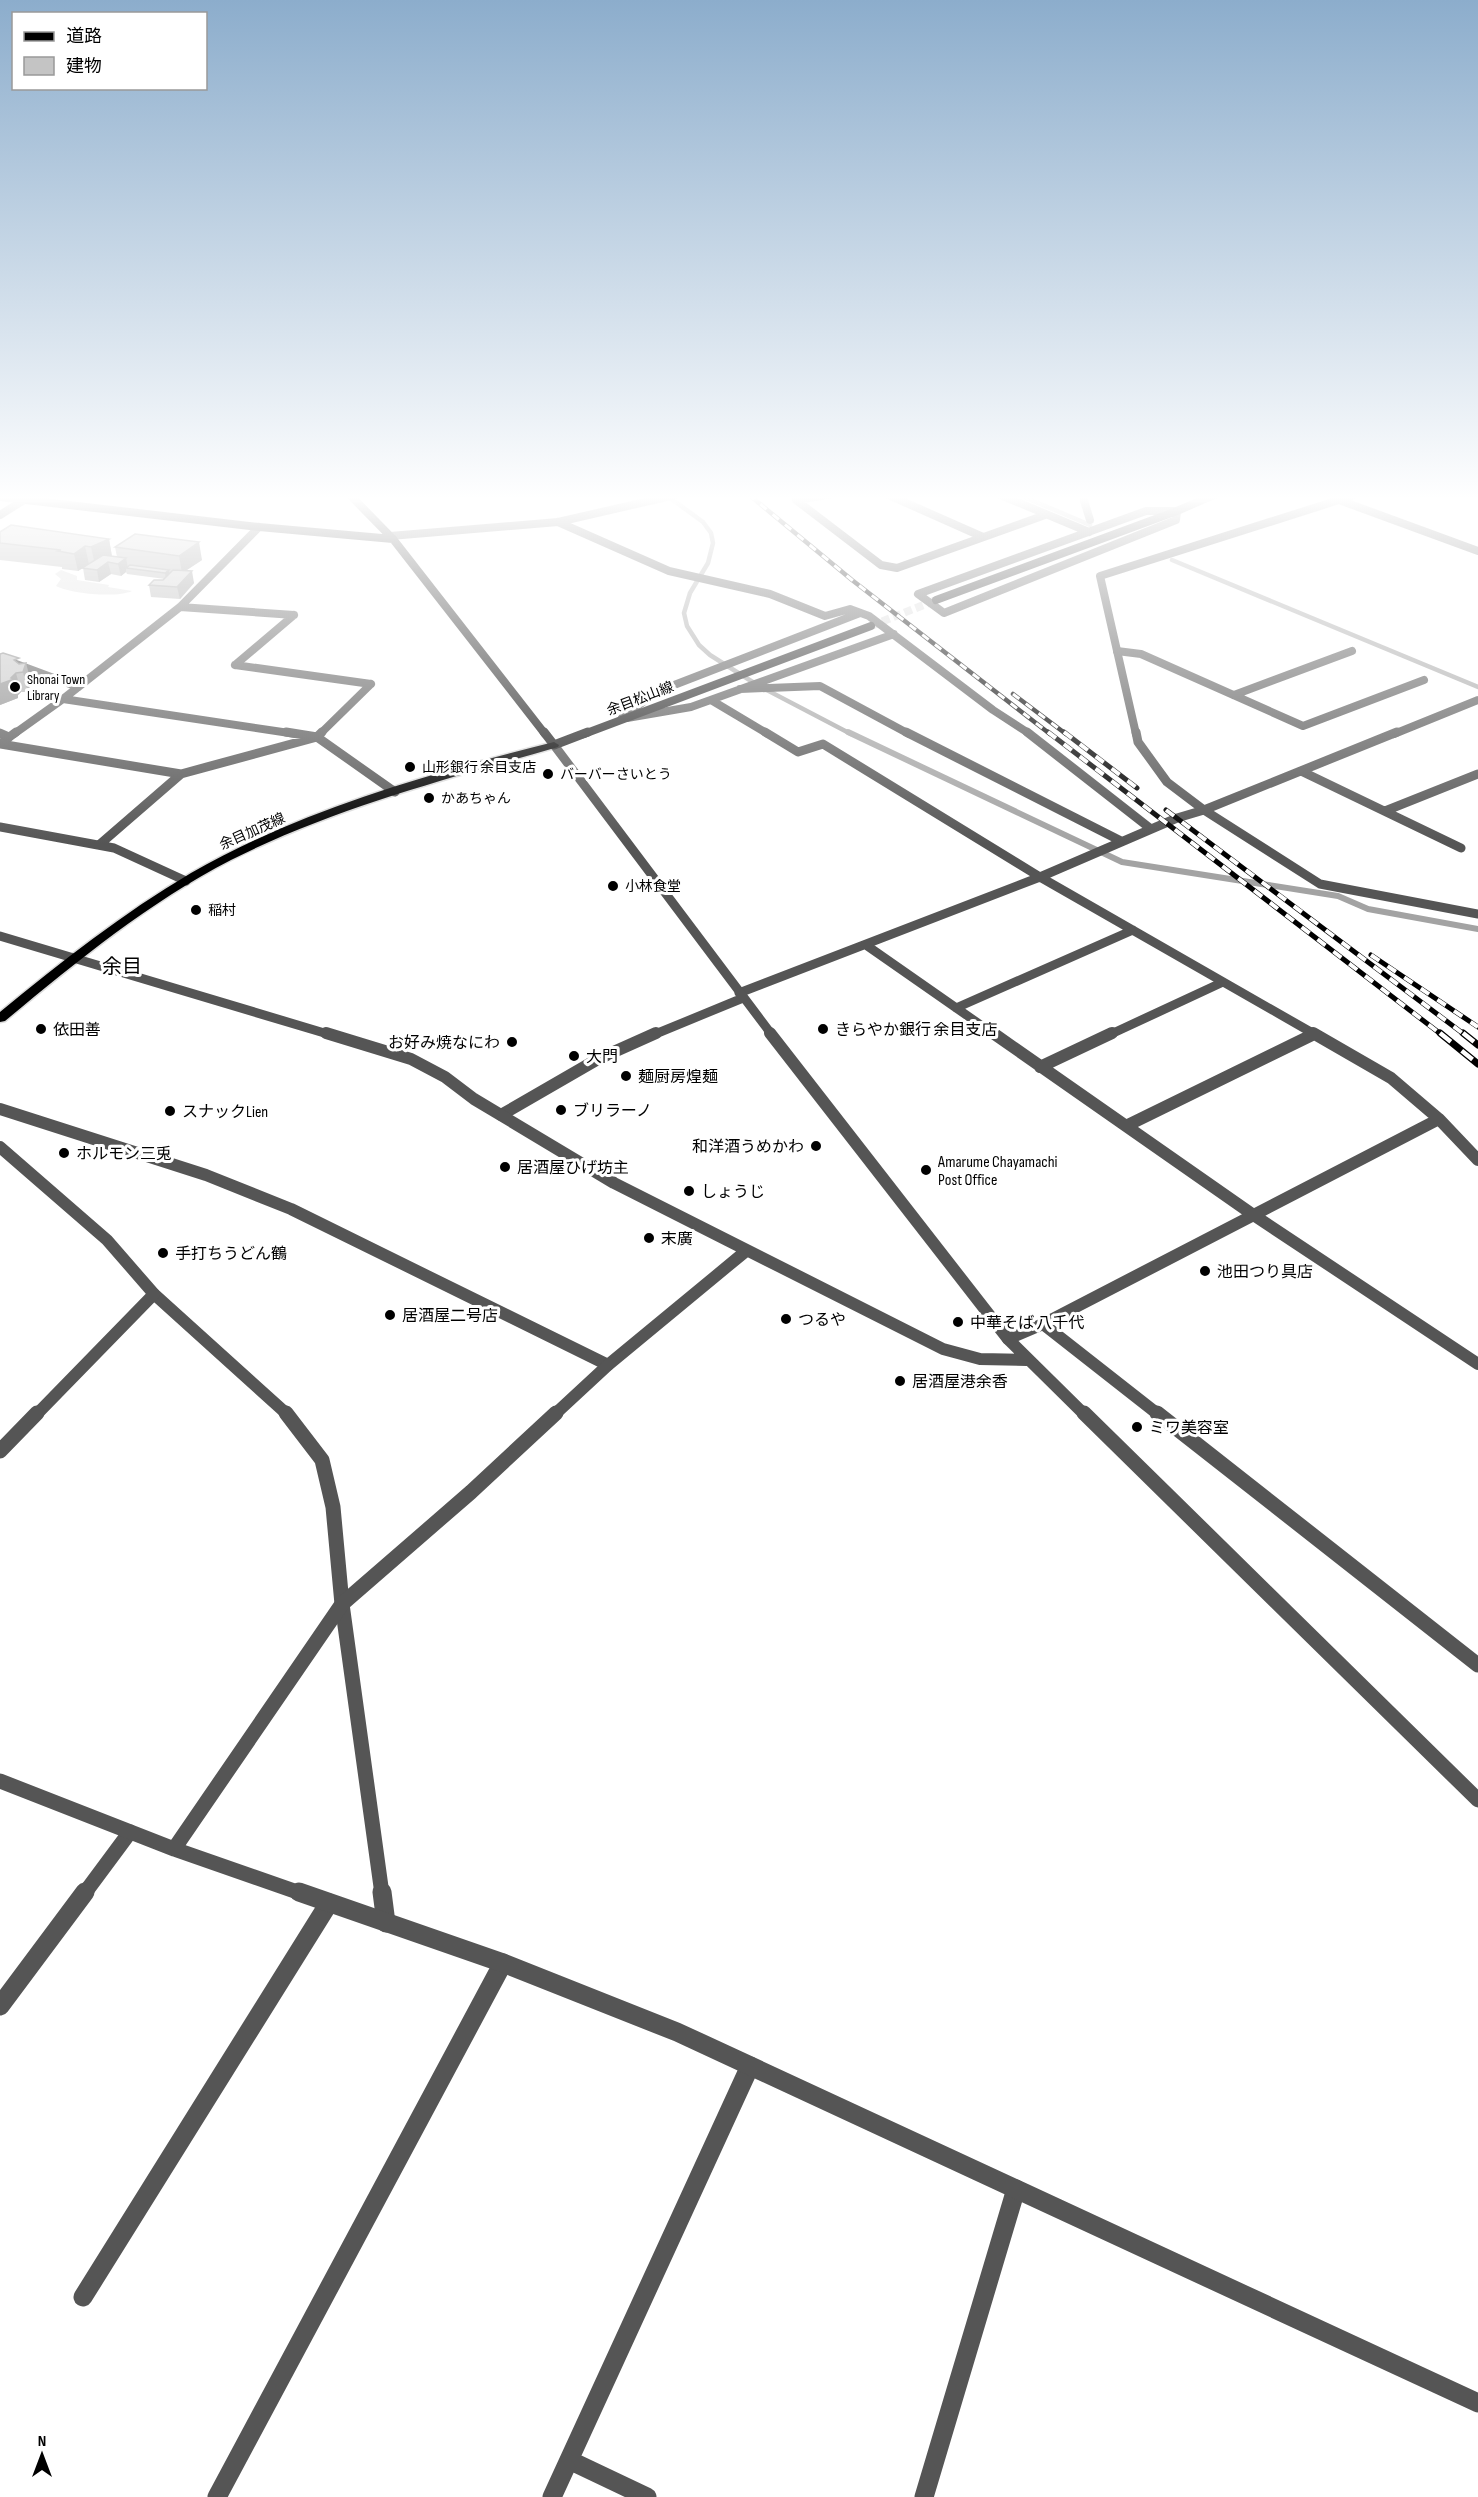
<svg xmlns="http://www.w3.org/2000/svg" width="1478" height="2497" viewBox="0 0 1478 2497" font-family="'Sofia Sans Condensed','Noto Sans JP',sans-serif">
	<rect width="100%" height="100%" fill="#fff"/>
	<path fill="#dcdcdc" d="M61,570L77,576V580L109,585L108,587L132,591C117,598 72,594 56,586L61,579L55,574Z"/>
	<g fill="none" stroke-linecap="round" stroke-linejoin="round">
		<path stroke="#a3a3a3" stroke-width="4.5" d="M1017,494L1090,525
			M666,495L703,522L711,533L713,543L708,563L690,593L684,613L687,626L699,645L710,655L759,686L851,734
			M1172,560L1478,687"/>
		<path stroke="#a3a3a3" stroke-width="6" d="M848,732L1122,862L1338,896L1368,909L1478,929"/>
		<path stroke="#d9d9d9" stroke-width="8" stroke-dasharray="8 4" stroke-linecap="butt" d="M871,626L936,600"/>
		<g stroke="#dbdbdb" stroke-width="3">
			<path id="primary" d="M554,742L559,745L558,747C447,779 334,808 231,860C148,903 76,962 5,1021L0,1022V1012C61,962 123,913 191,873C298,811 434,772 554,742Z"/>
		</g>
		<path stroke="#555" stroke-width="8" d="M886,494L983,537
			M998,494L1089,532
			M1082,494L1090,520
			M796,500L881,565L897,568L1045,515
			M796,500L834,494
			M1339,500L1478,551
			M1339,500L1358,494
			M1146,511H1177L1176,520L944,613L918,594Z
			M0,515L24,500
			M558,522L669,571L770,594L825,616L850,609L869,616L993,710L1030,734
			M180,607L294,615
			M1117,651L1141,654L1303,726L1424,680
			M0,658L78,687
			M235,665L371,684
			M235,665L294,615
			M740,689L820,686L909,734
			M1234,695L1352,651
			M63,699L296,734
			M711,700L768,734
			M622,718L656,692L860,613
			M627,718L691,707L894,634
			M14,734L63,699L180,607L259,527
			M320,734L371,684
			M1394,734L1478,700"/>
		<path stroke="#555" stroke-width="9" d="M286,732L317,737L395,792
			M765,732L798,752L823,744L1040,877L1316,1035
			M906,732L1121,841
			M1027,732L1151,829
			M0,744L181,774L317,737L322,732
			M0,744L16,732
			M1301,771L1461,848
			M1385,811L1478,774
			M0,827L114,848L186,881
			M99,845L181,774
			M866,945L995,1035
			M739,993L1040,877L1177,818L1204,810L1397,732
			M956,1008L1133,930
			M653,1035L743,998
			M1109,1035L1223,982"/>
		<path stroke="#555" stroke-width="12" d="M993,1033L1252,1214L1478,1364
			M1313,1033L1391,1078L1439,1119L1478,1160
			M1040,1067L1112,1033
			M0,1109L206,1175L291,1209L608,1365
			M501,1115L598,1059L656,1033
			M1126,1126L1314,1034
			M0,1147L107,1240L154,1294L288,1415
			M1043,1324L1159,1415
			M1008,1339L1043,1324L1439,1119"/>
		<path stroke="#555" stroke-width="15" d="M286,1413L322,1460L333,1507L342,1604L382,1894
			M1157,1413L1478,1665
			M84,1894L130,1832"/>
		<path stroke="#555" stroke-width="19" d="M382,1892L386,1923
			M0,2006L85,1892
			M83,2297L329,1903
			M569,2460L647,2497
			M217,2497L503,1963
			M552,2497L750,2066
			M924,2497L1016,2189"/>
		<path stroke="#555" stroke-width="8" d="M390,536L558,522L680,494
			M1136,734L1100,576L1339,500"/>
		<path stroke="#555" stroke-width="9" d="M1136,732L1138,742L1167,782L1204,810L1320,884L1478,914
			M0,733L9,737
			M554,745L772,1035
			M0,936L331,1035"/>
		<path stroke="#555" stroke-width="12" d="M326,1033L411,1059L445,1077L474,1099L614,1183L943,1349L980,1359L1027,1360
			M770,1033L1008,1339L1085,1415
			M36,1415L154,1294
			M554,1415L608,1365L746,1251"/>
		<path stroke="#555" stroke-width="15" d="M1084,1413L1478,1800
			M0,1451L37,1413
			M0,1781L174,1849L303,1894
			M174,1849L342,1604L471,1492L556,1413"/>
		<path stroke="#555" stroke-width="19" d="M299,1892L503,1963L677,2032L1478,2403"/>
		<path stroke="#222" stroke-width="8" d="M349,494L393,539L545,734
			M0,497L259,527L393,539
			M936,600L1177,511L1216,494
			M584,734L871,626"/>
		<path stroke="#222" stroke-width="9" d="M544,732L554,745L588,732"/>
		<use href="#primary" fill="#000" fill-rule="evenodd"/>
		<g stroke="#000" stroke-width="4.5">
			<path id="rail-far2" d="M748,494L852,580L1050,734
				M1013,694L1066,734"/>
		</g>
		<g stroke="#000" stroke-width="5">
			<path id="rail-far1" d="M1048,732L1442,1035
				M1064,732L1137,788
				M1166,810L1465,1035
				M1371,955L1478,1027"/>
		</g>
		<g stroke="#000" stroke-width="7">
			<path id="rail" d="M1440,1033L1478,1064
				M1463,1033L1478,1045"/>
		</g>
		<use href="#rail-far2" stroke="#fff" stroke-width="3" stroke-dasharray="8" stroke-linecap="butt"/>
		<use href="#rail-far1" stroke="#fff" stroke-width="4" stroke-dasharray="10" stroke-linecap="butt"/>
		<use href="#rail" stroke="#fff" stroke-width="4.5" stroke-dasharray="14" stroke-linecap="butt"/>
	</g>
	<path fill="#a9a9a9" d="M0,532L109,539L112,556L117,557L115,547L135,534L202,560L187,570L194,583L180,599L151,597L149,585L163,580L165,579L127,574L126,572L121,576L111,574L99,582L85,580L83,568L78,571L62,569V567L0,560Z
		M20,664L31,682L28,692H21L18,695V698L0,705Z"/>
	<path fill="#898989" d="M109,539L112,557L95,565L91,547Z
		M199,542L202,560L182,573L179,556Z
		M85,546L89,564L78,571L74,554Z
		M126,558L128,568H126V572L121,576L118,564Z
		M108,562L111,574L99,582L97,570Z
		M169,570L170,576L166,579L165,573Z
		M192,571L194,583L180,599L177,587Z
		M26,663L31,682L28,692L23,672Z
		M16,673L21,692L18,695V698L0,705V684Z"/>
	<path fill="#c4c4c4" stroke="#898989" stroke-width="1.5" d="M11,525L109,539L91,547L85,546L74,554L58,551L61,550L0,543V532Z
		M135,534L199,542L179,556L115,547Z
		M103,555L126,558L118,564L108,562L97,570L82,568Z
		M130,565L169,570L165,573L126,568Z
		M173,570L192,571L177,587L149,585L154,580H163Z
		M3,653L19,658L14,660L19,664L26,663L23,672L16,673L11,678L14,679L0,684V654Z"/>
	<linearGradient id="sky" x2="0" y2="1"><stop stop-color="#8cadcc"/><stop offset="0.59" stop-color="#fff"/><stop offset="1" stop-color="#fff" stop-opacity="0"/></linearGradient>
	<rect width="1478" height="844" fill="url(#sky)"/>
	<g fill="#000" stroke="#fff" stroke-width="2">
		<circle cx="15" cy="687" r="6"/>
		<circle cx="410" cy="767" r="6"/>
		<circle cx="548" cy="774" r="6"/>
		<circle cx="429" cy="798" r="6"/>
		<circle cx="613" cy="886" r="6"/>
		<circle cx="196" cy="910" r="6"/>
		<circle cx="41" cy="1029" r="6"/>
		<circle cx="823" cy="1029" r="6"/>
		<circle cx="512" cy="1042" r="6"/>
		<circle cx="574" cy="1056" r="6"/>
		<circle cx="626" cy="1076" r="6"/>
		<circle cx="561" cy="1110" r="6"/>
		<circle cx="170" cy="1111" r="6"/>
		<circle cx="816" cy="1146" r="6"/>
		<circle cx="64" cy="1153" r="6"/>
		<circle cx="505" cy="1167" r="6"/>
		<circle cx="926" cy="1170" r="6"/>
		<circle cx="689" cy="1191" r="6"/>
		<circle cx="649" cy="1238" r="6"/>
		<circle cx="163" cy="1253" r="6"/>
		<circle cx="1205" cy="1271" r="6"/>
		<circle cx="390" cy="1315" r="6"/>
		<circle cx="786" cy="1319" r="6"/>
		<circle cx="958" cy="1322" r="6"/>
		<circle cx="900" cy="1381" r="6"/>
		<circle cx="1137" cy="1427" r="6"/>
	</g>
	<g text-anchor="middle" stroke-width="6" stroke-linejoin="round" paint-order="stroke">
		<g font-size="14" fill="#000" stroke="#fff" text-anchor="start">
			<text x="27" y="684">Shonai Town<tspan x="27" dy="16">Library</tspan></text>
			<text x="422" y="772">山形銀行 余目支店</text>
			<text x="560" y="779">バーバーさいとう</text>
			<text x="441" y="803">かあちゃん</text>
			<text x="625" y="891">小林食堂</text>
			<text x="208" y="915">稲村</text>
		</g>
		<g font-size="14" fill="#000" stroke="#fff">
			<text transform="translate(640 698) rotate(-21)" y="5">余目松山線</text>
			<text transform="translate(252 831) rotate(-24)" y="5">余目加茂線</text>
		</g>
		<g font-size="16" fill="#000" stroke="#fff" text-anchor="start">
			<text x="53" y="1035">依田善</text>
			<text x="835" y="1035">きらやか銀行 余目支店</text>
			<text x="500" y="1048" text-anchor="end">お好み焼なにわ</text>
			<text x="586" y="1062">大門</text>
			<text x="638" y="1082">麺厨房煌麺</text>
			<text x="573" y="1116">ブリラーノ</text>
			<text x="182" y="1117">スナックLien</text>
			<text x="804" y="1152" text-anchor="end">和洋酒うめかわ</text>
			<text x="76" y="1159">ホルモン三兎</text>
			<text x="938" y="1167">Amarume Chayamachi<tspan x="938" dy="18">Post Office</tspan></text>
			<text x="517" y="1173">居酒屋ひげ坊主</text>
			<text x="701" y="1197">しょうじ</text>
			<text x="661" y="1244">末廣</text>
			<text x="175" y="1259">手打ちうどん鶴</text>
			<text x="1217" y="1277">池田つり具店</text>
			<text x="402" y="1321">居酒屋二号店</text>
			<text x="798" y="1325">つるや</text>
			<text x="970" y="1328">中華そば 八千代</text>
			<text x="912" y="1387">居酒屋港余香</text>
			<text x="1149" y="1433">ミワ美容室</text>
		</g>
		<g font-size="20" fill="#000" stroke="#fff">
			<text x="122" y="973">余目</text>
		</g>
	</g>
	<rect x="12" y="12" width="195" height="78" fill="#ffffff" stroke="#999999" stroke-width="1.5"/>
	<rect x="24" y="32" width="30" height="9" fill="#000000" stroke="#999999" stroke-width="1.5"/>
	<text x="66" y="42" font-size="18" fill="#000000">道路</text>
	<rect x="24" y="57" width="30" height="18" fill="#c4c4c4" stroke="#999999" stroke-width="1.5"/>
	<text x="66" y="72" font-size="18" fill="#000000">建物</text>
	<g transform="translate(42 2455)" stroke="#ffffff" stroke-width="4.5" paint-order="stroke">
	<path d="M0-4.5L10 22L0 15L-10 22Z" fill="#000000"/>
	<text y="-9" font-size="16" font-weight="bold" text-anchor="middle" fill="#000000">N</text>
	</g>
</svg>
